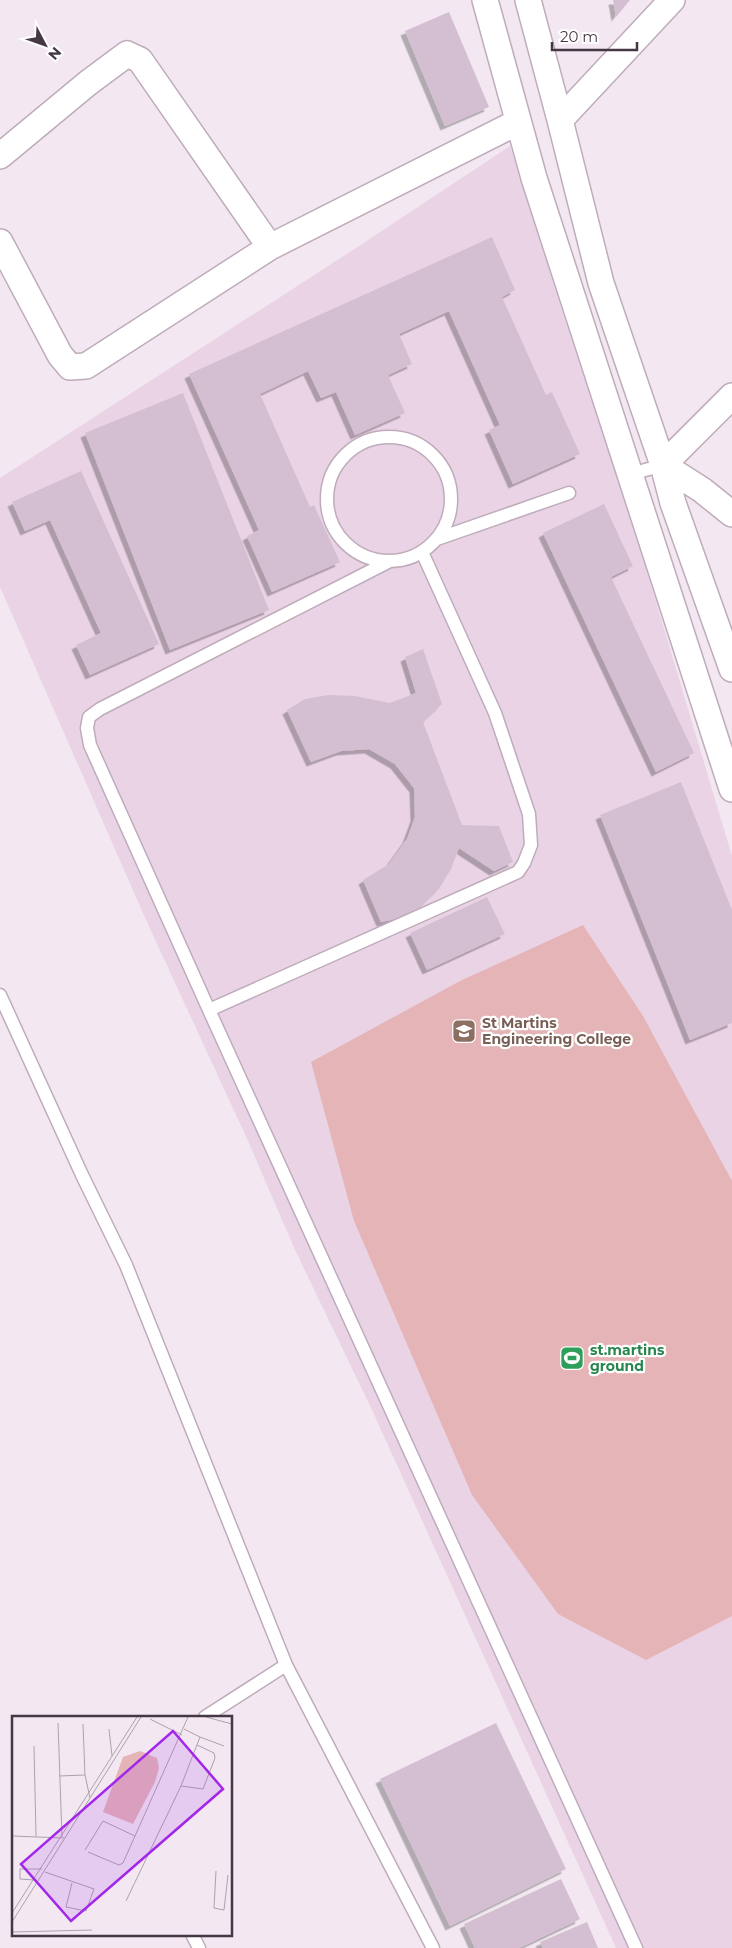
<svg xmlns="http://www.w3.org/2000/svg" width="732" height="1948" viewBox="0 0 732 1948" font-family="Montserrat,sans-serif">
	<defs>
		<filter id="shadow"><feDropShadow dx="-4.5" dy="4.5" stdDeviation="0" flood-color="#0004"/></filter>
	</defs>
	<rect width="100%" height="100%" fill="#f3e8f1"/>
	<path fill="#ebd3e6" d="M510,146L564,317L637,538L732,856V1948H616L372,1410L295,1250L248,1141L146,920L0,587V478L356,248Z"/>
	<path fill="#e4b4b7" d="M583,925L643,1016L732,1181V1616L646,1660L558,1614L472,1495L354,1221L311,1062L460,981Z"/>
	<path fill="#d4bfd2" filter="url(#shadow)" d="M613,0H630L616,17Z
		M449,12L489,107L445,126L405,31Z
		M492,237L515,290L502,297L546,395L552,392L580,454L513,484L489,430L500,425L449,311L399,334L412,364L388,375L405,413L355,435L336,392L321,398L308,371L260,394L310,507L314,505L340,562L272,592L247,536L259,530L189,374Z
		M183,393L269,610L170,650L85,433Z
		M81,471L159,644L90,675L76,645L101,633L50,520L25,531L12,502Z
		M604,504L633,566L611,577L694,753L656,772L543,533Z
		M423,649L442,704L423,722L462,825L499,826L513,862L494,871L459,848L451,869L439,889L419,908L400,918L381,922L363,880L389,864L407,839L415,817L414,788L395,764L369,749L341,751L311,762L287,710L305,699L328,695L355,696L390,703L416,693L405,657Z
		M681,782L732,910V1023L690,1040L600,815Z
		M487,897L505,934L427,970L410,933Z
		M496,1723L566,1869L450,1926L380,1779Z
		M561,1879L580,1919L519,1948H475L464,1924Z
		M587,1922L598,1948H543L540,1942Z"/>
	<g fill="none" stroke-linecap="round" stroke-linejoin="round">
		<g stroke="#beacbb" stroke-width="15">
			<path id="lane" d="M327 499a62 62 0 1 1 124 0a62 62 0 1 1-124 0Z
				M631,474L663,465
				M437,539L569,493
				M390,561L100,709L89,717L87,728L90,745L209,1010L636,1948
				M0,995L82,1175L126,1265L286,1665L433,1948
				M209,1010L518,872L524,863L531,845L529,814L495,713L422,552
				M205,1717L286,1665
				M192,1934L199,1948"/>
		</g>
		<g stroke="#beacbb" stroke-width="28">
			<path id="street" d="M485,0L534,178L732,789
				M528,0L560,120L601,283L663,465L673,503L732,669
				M560,120L672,0
				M0,156L88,83L127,54L140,60L270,247
				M0,242L60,355L70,367L86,366L270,247L518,122
				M732,396L663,465L702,490L732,514"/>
		</g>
		<use href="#lane" stroke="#fff" stroke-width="12"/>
		<use href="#street" stroke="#fff" stroke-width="25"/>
	</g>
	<defs>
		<g id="university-square" transform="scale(1.25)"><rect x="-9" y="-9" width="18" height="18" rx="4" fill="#8d6e63" stroke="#fff"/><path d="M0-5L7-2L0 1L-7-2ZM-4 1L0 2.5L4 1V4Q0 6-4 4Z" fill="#fff"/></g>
		<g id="stadium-square" transform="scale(1.25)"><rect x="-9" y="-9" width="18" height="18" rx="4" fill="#2e9e5b" stroke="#fff"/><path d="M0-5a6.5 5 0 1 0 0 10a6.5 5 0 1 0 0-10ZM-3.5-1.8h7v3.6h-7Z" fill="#fff"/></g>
	</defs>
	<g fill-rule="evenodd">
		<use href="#university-square" x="464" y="1031"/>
		<use href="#stadium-square" x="572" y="1358"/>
	</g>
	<g text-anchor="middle" stroke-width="4.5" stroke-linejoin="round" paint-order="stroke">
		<g font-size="14" font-weight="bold" fill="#785e54" stroke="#fff" text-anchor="start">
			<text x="482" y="1028">St Martins<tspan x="482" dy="16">Engineering College</tspan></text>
		</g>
		<g font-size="14" font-weight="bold" fill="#27864d" stroke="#fff" text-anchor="start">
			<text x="590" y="1355">st.martins<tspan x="590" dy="16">ground</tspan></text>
		</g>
	</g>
	<g transform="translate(12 1716)">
		<rect width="220" height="220" fill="#f3e8f1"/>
		<path d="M128,35L145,42L147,52L143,66L121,108L91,96L111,41Z" fill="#e4b4b7"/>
		<path fill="none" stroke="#aea1ac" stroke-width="1" d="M194,1L220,8M138,3L170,19M46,7L50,121M71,8L73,59L78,82M97,13L100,40M188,21L212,30M22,30L24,120M47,60L73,59M169,70L191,73L203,42L202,37L185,29M0,120L52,122M73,134L91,105L123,120M76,136L107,149L111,147L176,1M204,155L202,192L212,194L216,159M33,156L82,173L74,195L54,191L60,167M22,164L8,163V153H30M114,185L169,70L188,21L172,13M0,197L125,1M0,206L129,1M0,216L80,214"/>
		<path fill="#a327eb" fill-opacity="0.15" stroke="#a327eb" stroke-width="2.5" d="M161,15L211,73L59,205L9,148Z"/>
		<rect width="220" height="220" fill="none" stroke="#463745" stroke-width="2.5"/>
	</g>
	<g transform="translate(45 45) rotate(131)" stroke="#ffffff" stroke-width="4" paint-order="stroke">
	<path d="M0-4L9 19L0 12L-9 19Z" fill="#463745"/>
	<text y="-8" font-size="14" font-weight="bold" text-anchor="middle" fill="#463745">N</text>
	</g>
	<path d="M552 42v8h85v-8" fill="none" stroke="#463745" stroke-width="2.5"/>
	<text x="560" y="42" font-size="15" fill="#463745" stroke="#ffffff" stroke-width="4" paint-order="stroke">20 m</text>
</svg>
